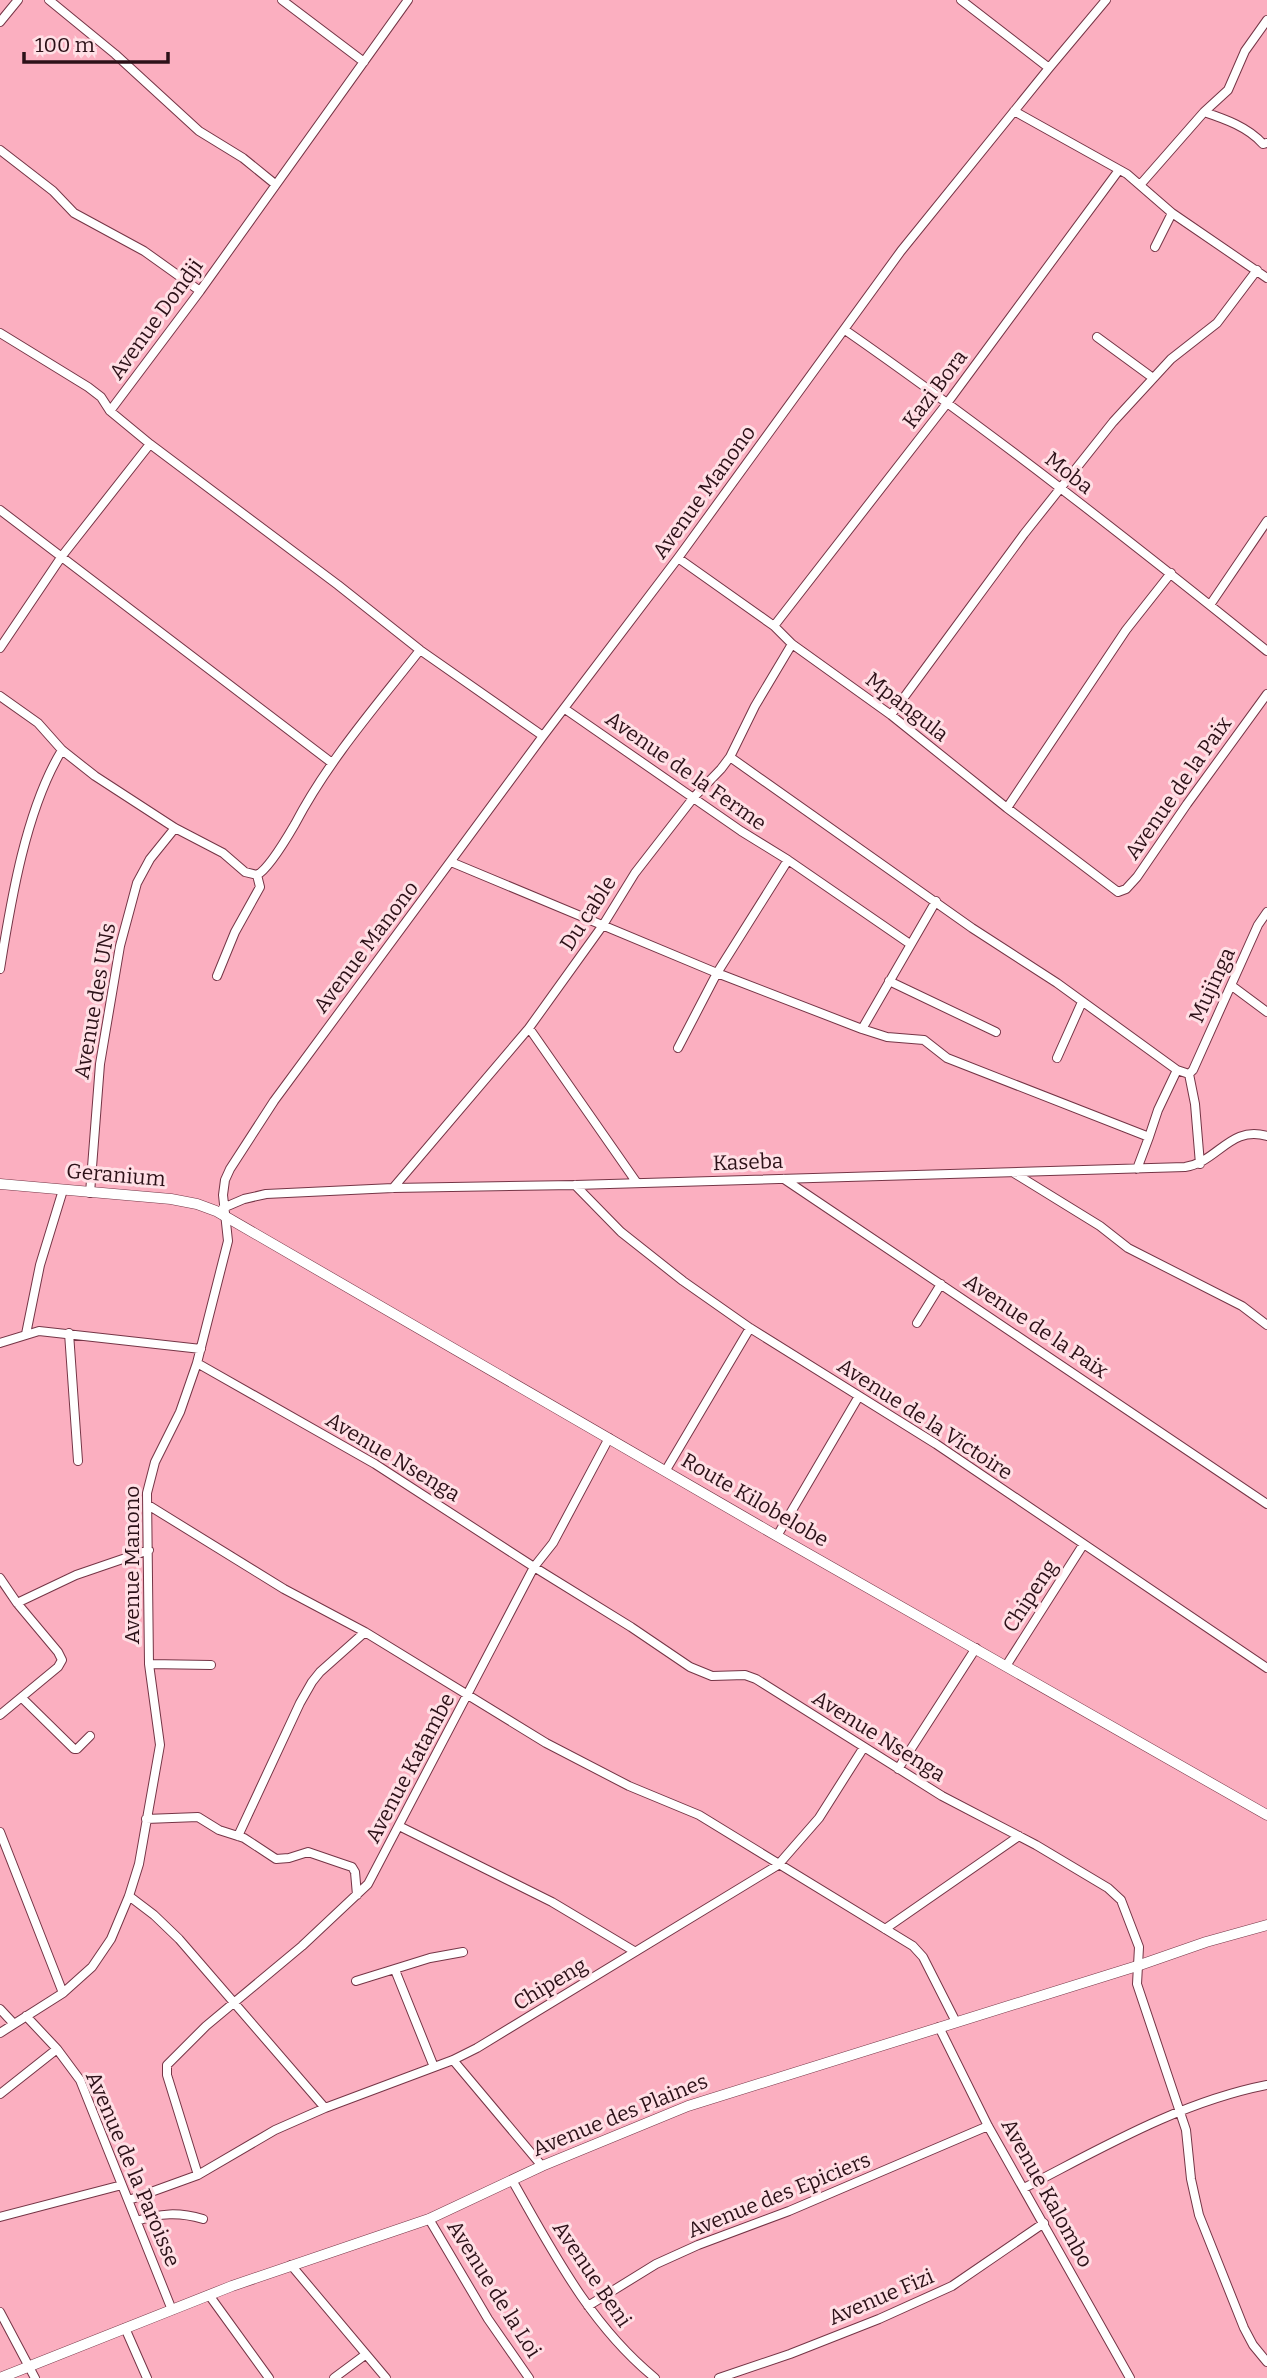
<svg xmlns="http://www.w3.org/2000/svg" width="1267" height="2378" viewBox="0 0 1267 2378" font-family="Bitter,serif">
	<rect width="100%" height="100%" fill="#fbafc0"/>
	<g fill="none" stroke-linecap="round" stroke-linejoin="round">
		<g stroke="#753546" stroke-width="10">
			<path id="minor" d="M49,0L115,54L199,131L243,158L275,184
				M282,0L364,62
				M961,0L1049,68
				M0,22L18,0
				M1014,111L1127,174L1172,213L1267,278
				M1204,112C1225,119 1248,127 1263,144L1267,143
				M0,150L53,191L74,213L144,251L200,291
				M1140,185L1204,112L1228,90L1245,51L1267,20
				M1155,247L1172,213
				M845,330C990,431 1129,540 1267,651
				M0,333L88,387L101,397L110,411L150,444L338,585L420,650L543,736
				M1097,337L1153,378
				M110,411L200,291L408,0
				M0,510L332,763
				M678,558L774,626L792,644L891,715L1007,808L1118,892L1126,889L1137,877L1187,804L1267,694
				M1210,605L1267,521
				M774,626L948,402L1119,170
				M0,648L62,556L150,444
				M0,696L38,723L62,750L95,776L175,828L223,853L245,872L257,875
				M565,709L741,831L788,860L910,944
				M891,715L1024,534L1113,422L1171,359L1217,323L1257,270
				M730,757L972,928L1057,983L1177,1070L1189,1074
				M1007,808L1126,630L1171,573
				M451,862L717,973L862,1029L887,1037L924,1040L947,1058L1149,1137L1137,1169
				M257,875C269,869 288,836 295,824C328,761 376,706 420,650
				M0,969C11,900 26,809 62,750
				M217,976L235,932L260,887L257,875
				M889,981L996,1032
				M1232,986L1267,1012
				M529,1028L637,1183
				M862,1029L936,901
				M678,1048L717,973L788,860
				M1057,1058L1082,1002
				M1189,1074L1193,1070L1258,925L1267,912
				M1189,1074L1195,1104L1200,1164
				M1149,1137L1158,1110L1177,1070
				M1014,1173L1100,1226L1128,1248L1242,1306L1267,1325
				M784,1179L1267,1504
				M575,1185L621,1232L683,1281L750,1328L936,1444L1267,1668
				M393,1188L529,1028L603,925L635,873L694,797L721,769L730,757L755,706L792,644
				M90,1193L100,1064L120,946L137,883L150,859L175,828
				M223,1208L244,1199L266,1194L393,1188L575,1185L1185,1167C1218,1162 1230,1125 1267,1136
				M917,1323L941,1284
				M69,1333L78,1461
				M26,1334L40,1265L63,1190
				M0,1343L39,1331L201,1349
				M197,1363L375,1464L534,1567L631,1627L690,1667L712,1676L745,1675L756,1679L942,1796L1036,1845L1108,1888L1121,1900L1139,1947L1137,1984L1186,2130L1191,2179L1199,2215L1244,2328L1253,2345L1267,2362
				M666,1470L750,1328
				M148,1505L284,1589L365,1632L546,1743L629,1786L699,1815L913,1946L923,1957L956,2022
				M777,1536L859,1396
				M0,1578L17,1603L58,1652L62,1660L58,1667L0,1715
				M17,1603L76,1575L149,1550
				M149,1664L211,1665
				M1006,1666L1083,1545
				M22,1698L74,1749H77L90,1736
				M898,1769L976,1648
				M146,1819L198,1817L219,1830L244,1838L276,1859L289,1858L308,1852L343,1864L352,1867L355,1872L357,1895
				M399,1826L552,1902L634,1951
				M0,1832L63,1993
				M238,1836L300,1703L312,1682L320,1672L365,1632
				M129,1896L154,1915L179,1939L325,2108
				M885,1929L1019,1836
				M395,1970L434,2067
				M356,1981L430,1958L463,1952
				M0,2009L14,2024
				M26,2016L57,2049L80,2080L172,2310
				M939,2027L988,2126L1130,2378
				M0,2033L63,1993L92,1967L111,1939L129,1896L139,1864L160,1745L149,1664L147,1493L155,1462L180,1412L197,1363L228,1241L223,1195L225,1180L230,1169L274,1101L543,736L678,558L901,251L1049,68L1106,0
				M453,2060L542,2166
				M0,2094L57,2049
				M198,2175L167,2075V2065L206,2026L302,1946L368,1884L534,1567L553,1543L609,1438
				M512,2180C553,2252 590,2325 655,2378
				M1024,2188C1102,2148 1180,2102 1267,2085
				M129,2200L198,2175L275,2130L325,2108L453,2060L477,2048L778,1865L819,1818L864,1747
				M0,2217L122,2185
				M429,2219L488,2319L529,2378
				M137,2221C160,2213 179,2212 203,2219
				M291,2265L386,2378
				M209,2295L269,2378
				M588,2306L656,2264L698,2245L789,2211L988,2126
				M0,2312L35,2378
				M125,2328L147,2378
				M334,2378L365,2355
				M719,2378L790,2354L879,2319L952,2286L1044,2223"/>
		</g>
		<g stroke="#753546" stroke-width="11">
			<path id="tertiary" d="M0,1184L171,1199L197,1204L216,1211L777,1536L1267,1815
				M0,2378L232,2286L429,2219L542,2166L688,2106L1137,1966L1206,1942L1267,1925"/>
		</g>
		<use href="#minor" stroke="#fff" stroke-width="8"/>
		<use href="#tertiary" stroke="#fff" stroke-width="10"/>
	</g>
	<g text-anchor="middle" stroke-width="6" stroke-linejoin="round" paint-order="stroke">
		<g font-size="21" fill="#2c1118" stroke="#ffdfe5">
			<text transform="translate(156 319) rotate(-54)" y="7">Avenue Dondji</text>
			<text transform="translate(935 389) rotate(-53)" y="7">Kazi Bora</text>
			<text transform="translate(1069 473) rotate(38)" y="7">Moba</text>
			<text transform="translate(704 492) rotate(-54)" y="7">Avenue Manono</text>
			<text transform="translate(907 707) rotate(38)" y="7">Mpangula</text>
			<text transform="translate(686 771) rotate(35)" y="7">Avenue de la Ferme</text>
			<text transform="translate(1178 788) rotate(-55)" y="7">Avenue de la Paix</text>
			<text transform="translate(588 913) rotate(-57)" y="7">Du cable</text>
			<text transform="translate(366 947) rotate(-53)" y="7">Avenue Manono</text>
			<text transform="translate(1212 985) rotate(-65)" y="7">Mujinga</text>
			<text transform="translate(95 1001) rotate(-80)" y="7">Avenue des UNs</text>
			<text transform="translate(748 1162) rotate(-2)" y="7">Kaseba</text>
			<text transform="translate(116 1175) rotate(5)" y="7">Geranium</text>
			<text transform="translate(1036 1326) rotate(34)" y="7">Avenue de la Paix</text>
			<text transform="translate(925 1419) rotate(33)" y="7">Avenue de la Victoire</text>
			<text transform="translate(393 1457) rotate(31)" y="7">Avenue Nsenga</text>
			<text transform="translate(755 1500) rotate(30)" y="7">Route Kilobelobe</text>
			<text transform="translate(132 1565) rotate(-90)" y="7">Avenue Manono</text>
			<text transform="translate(1030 1596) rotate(-57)" y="7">Chipeng</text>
			<text transform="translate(879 1736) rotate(32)" y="7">Avenue Nsenga</text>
			<text transform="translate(410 1768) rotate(-62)" y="7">Avenue Katambe</text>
			<text transform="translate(550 1984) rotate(-31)" y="7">Chipeng</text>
			<text transform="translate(620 2115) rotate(-22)" y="7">Avenue des Plaines</text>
			<text transform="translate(133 2169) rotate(67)" y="7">Avenue de la Paroisse</text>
			<text transform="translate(1047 2193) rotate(61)" y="7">Avenue Kalombo</text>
			<text transform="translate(779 2195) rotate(-22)" y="7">Avenue des Epiciers</text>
			<text transform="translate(592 2274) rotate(56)" y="7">Avenue Beni</text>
			<text transform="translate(494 2289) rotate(58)" y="7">Avenue de la Loi</text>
			<text transform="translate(881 2297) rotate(-23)" y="7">Avenue Fizi</text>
		</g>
	</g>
	<path d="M24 52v10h144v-10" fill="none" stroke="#2c1118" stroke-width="3.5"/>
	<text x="35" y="52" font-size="21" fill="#2c1118" stroke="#ffdfe5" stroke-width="5" paint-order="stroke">100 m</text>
</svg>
